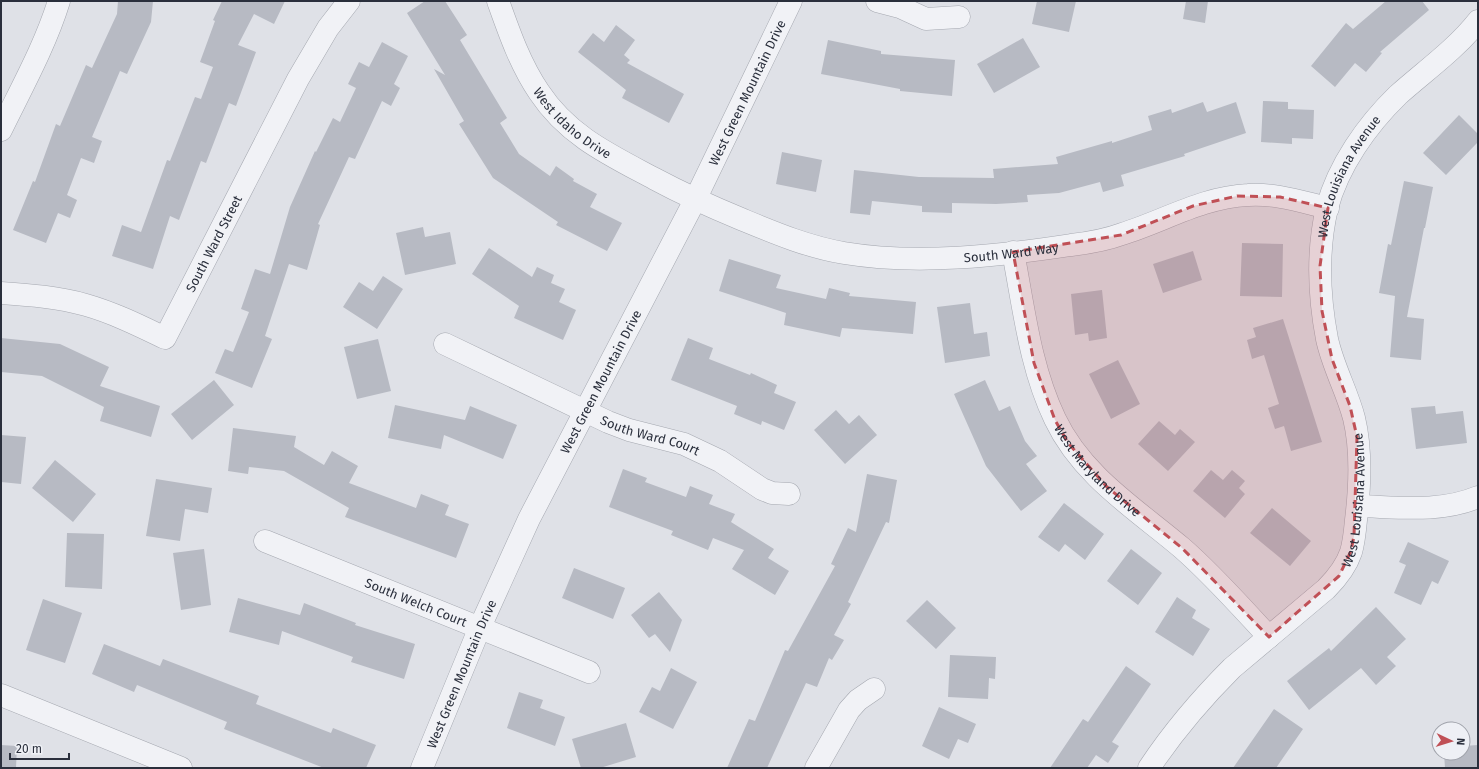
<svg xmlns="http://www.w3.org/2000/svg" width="1479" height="769" viewBox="0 0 1479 769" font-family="'Fira Sans',sans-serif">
	<rect width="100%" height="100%" fill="#dfe1e7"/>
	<path fill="#b7bac3" d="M118,1H153L151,22L127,74L120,71L92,137L102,141L94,163L81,158L67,195L77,200L70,218L58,213L46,243L13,230L33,181L35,182L56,124L60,126L86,65L92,68L117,14Z
		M222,1H285L274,24L254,14L238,45L256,52L236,106L229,103L206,163L201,161L179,220L170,216L153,269L112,256L122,225L141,232L167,160L170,161L195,97L201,99L213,67L200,62L215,21L213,20Z
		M425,1H445L467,35L460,40L507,118L500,123L519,154L550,176L556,166L574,179L573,181L597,194L590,207L622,223L607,251L556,225L558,222L493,178L459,124L464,121L434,69L445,75L407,13Z
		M1037,1H1076L1069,32L1032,24Z
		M1186,1H1208L1205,23L1183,19Z
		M1386,1H1422L1429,10L1380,52L1382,53L1366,72L1355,63L1335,87L1311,66L1346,23L1353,29Z
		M616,25L635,40L624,55L630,60L627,63L684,94L669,123L622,98L626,90L578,52L593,33L604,42Z
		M1023,38L1040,67L994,93L977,64Z
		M828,40L881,51V54L955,60L952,96L900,91V89L821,74Z
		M382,42L408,56L394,84L400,88L391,106L382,101L355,159L349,157L318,224L320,225L307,270L289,264L265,336L272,339L252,388L215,373L225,349L233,352L249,312L241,309L255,269L270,274L290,207L315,151L316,152L333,118L340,122L356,88L348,84L359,62L369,67Z
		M1263,101L1288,102V109L1314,110L1313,139L1292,138V144L1261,142Z
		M1203,102L1207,112L1236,102L1246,133L1184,154L1185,156L1121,175L1124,186L1103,192L1100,182L1059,193L1027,195L1028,202L996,204L952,203V213L922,212V206L872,201L870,215L850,213L854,170L919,177L994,178L993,169L1058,164L1056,157L1112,141V143L1152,130L1148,116L1171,109L1172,113Z
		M1459,115L1478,134V142L1446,175L1423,153Z
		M782,152L822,160L816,192L776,184Z
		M1404,181L1433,187L1425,228H1424L1407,317L1424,319L1421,360L1390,357L1395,296L1379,293L1388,244L1391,245Z
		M423,227L425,237L450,232L456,264L405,275L396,233Z
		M1242,243L1283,244L1282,297L1240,296Z
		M489,248L532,277L537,267L554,275L551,283L565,289L559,302L576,310L563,340L514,318L519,306L472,274Z
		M1193,251L1202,280L1163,293L1153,264Z
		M729,259L781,275L776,288L826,299L829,288L850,293L849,296L916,302L913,334L842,328L840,337L784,325L786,313L719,291Z
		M383,276L403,289L377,329L343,307L359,282L373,291Z
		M1102,290L1107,338L1089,341L1088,333L1075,335L1071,294Z
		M970,303L974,334L987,332L990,356L945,363L937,307Z
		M1283,319L1322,442L1291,451L1284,426L1275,429L1268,408L1279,404L1264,355L1252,359L1247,340L1256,337L1253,328Z
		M1,338L60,344L109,367L100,386L160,406L151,437L100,421L104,407L42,376L1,372Z
		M688,338L713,348L709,359L750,375L751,373L777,385L774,393L796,402L784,430L762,421L761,425L734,414L737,406L671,380Z
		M378,339L391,391L357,399L344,347Z
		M1118,360L1140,404L1111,419L1089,374Z
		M214,380L234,405L192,440L171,414Z
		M985,380L999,411L1010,406L1025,441L1037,456L1026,464L1047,491L1021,511L986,466L954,394Z
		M395,405L465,420L470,406L517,425L503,459L444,435L441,449L388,438Z
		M1435,406L1436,414L1463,411L1467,443L1416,449L1411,408Z
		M836,410L849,424L859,415L877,435L845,464L814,430Z
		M1159,421L1175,435L1180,429L1195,442L1168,471L1138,444Z
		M233,428L296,436L294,447L324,465L332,451L358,466L349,483L416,508L421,494L449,505L445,515L469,524L456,558L345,517L349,508L284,471L249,467L248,474L228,471Z
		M1,435L26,437L21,484L1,482Z
		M55,460L96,494L73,522L32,488Z
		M623,469L647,478L645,482L686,497L690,486L713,495L709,504L735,514L731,522L774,549L768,558L789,571L775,595L732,569L744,550L713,538L708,550L671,535L673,531L609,507Z
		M1211,470L1223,480L1232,470L1245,481L1239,488L1245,494L1225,518L1193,491Z
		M867,474L897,480L889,523L886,522L848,602L851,604L834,635L844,640L832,660L829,658L817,687L806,683L767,768H727L749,719L755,721L785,650L788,651L835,566L831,564L848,528L856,532Z
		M156,479L212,488L208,513L185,509L180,541L146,536Z
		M1064,503L1104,534L1085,560L1065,544L1059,552L1038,537Z
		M1272,508L1311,541L1290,566L1250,533Z
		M67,533L104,534L102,589L65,587Z
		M1408,542L1449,561L1438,584L1432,581L1421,605L1394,593L1406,565L1399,562Z
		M204,549L211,605L181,610L173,553Z
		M1131,549L1162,573L1138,605L1107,581Z
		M574,568L625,588L613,619L562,598Z
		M659,592L682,620L670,652L655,634L649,638L631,615Z
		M1177,597L1196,610L1192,618L1210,629L1193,656L1155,632Z
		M238,598L300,615L304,603L356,623L355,625L415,644L404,679L351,662L353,657L282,631L279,645L229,632Z
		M43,599L82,613L65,663L26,650Z
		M927,600L956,628L936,649L906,621Z
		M1376,607L1406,639L1387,657L1396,666L1376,685L1361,668L1309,710L1287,681L1329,648L1331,651Z
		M104,644L160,666L163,659L259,696L256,704L331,733L333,728L376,745L366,768H324L224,729L227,722L137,685L134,692L92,674Z
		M950,655L996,657L995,679L989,678L988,699L948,697Z
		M1126,666L1151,684L1112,742L1119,746L1108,763L1096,755L1087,768H1050L1083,719L1088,722Z
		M671,668L697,682L673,729L639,712L652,687L660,691Z
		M519,692L543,700L540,708L565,717L555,746L507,728Z
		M939,707L976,724L968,743L958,739L949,759L922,746Z
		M1274,709L1303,729L1276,768H1233Z
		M626,723L636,757L600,768H581L572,739Z
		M1,745L17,746L16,768H1Z
		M1478,745V768H1445L1444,753H1463V746Z"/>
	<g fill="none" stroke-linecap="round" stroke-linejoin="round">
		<g stroke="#a5a8b0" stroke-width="23">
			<g id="minor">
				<path id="s1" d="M498,1C509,32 520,64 539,92C568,136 610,155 655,179C683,194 712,207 741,219C775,233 808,247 844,253C916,265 999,256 1071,245C1088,243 1106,240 1122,234C1164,221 1203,197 1248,195C1275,193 1302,202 1328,208"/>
				<path d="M877,1L900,7L926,19L959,17"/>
				<path d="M1,130C22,87 45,46 59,1"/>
				<path id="s2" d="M1013,252C1024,309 1030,367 1055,419C1082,476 1136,509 1182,548C1213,575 1241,607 1269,637"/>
				<path id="s3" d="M1,293C30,295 58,297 86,305C114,313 140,326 165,338L298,79L328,28L349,1"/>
				<path id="s4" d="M445,344L608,422L629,430L684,444L720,461L762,489L772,493L789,494"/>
				<path d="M1358,506C1398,507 1440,513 1478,497"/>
				<path id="s5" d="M265,541L589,672"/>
				<path d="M1,695L181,768"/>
				<path id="s6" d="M422,768L480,627L529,519L695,200L791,1"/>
				<path d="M816,768L849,710L858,700L874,689"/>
				<path id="s7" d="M1149,768C1173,732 1201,699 1232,668L1326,589C1337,578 1346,567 1351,552C1354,542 1355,531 1356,520C1360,487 1362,451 1354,418C1347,391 1333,367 1327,339C1319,297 1317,251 1327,208C1338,166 1367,125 1398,95C1425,71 1456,49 1478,21"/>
			</g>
		</g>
		<use href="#minor" stroke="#f1f2f6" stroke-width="22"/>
	</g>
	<path fill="#c05056" fill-opacity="0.2" stroke="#c05056" stroke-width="3" stroke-dasharray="8 5" stroke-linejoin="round" d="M1237,196L1280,197L1328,208L1320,266L1322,311L1332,359L1350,406L1357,437L1354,536L1351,551L1339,576L1269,637L1182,548L1107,487L1068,443L1055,420L1034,363L1013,252L1121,235L1193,206Z"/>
	<g text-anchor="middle" stroke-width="3.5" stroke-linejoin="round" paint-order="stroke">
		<g font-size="13" fill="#2a2f3c" stroke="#eef0f5">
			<text dy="5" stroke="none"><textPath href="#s6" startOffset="750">West Green Mountain Drive</textPath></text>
			<text dy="5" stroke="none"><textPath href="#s1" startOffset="146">West Idaho Drive</textPath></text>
			<text dy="5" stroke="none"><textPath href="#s7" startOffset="686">West Louisiana Avenue</textPath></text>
			<text dy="5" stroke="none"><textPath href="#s3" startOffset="278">South Ward Street</textPath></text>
			<text dy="5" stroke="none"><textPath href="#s1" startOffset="618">South Ward Way</textPath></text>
			<text dy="5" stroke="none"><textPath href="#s6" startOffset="426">West Green Mountain Drive</textPath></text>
			<text dy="5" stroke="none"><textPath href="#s4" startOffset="225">South Ward Court</textPath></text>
			<text dy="5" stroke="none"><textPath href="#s2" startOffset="240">West Maryland Drive</textPath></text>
			<text dy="5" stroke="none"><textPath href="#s7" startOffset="350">West Louisiana Avenue</textPath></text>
			<text dy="5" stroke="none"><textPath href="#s5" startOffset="163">South Welch Court</textPath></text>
			<text dy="5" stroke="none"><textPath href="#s6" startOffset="102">West Green Mountain Drive</textPath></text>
		</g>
	</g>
	<rect width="1479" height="769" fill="none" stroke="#2a2f3c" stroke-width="4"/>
	<g transform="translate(1451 741) rotate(94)"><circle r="19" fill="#eef0f5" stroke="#a0a3ab"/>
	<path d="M0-3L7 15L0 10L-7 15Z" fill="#c05056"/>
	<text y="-6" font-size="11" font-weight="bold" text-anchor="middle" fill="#2a2f3c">N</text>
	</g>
	<path d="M10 753v6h59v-6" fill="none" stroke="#2a2f3c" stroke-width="2"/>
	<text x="16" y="753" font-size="12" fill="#2a2f3c" stroke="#eef0f5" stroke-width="3" paint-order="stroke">20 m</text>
</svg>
